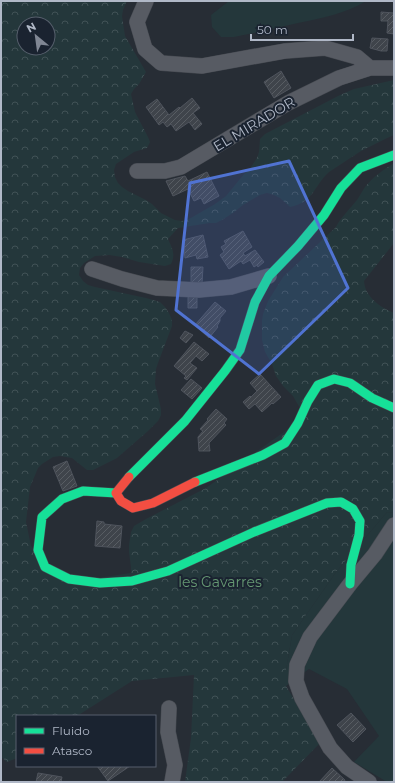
<svg xmlns="http://www.w3.org/2000/svg" width="395" height="783" viewBox="0 0 395 783" font-family="Montserrat,sans-serif">
	<defs>
		<pattern id="forest-crowns" width="20" height="18" patternUnits="userSpaceOnUse"><rect width="20" height="18" fill="#24373b"/><path d="M2 6a3 3 0 1 1 6 0M12 15a3 3 0 1 1 6 0" fill="none" stroke="#415256"/></pattern>
		<pattern id="building-hatch" width="6" height="6" patternUnits="userSpaceOnUse"><rect width="6" height="6" fill="#3f444b"/><path d="M-1 1l2-2M0 6l6-6M5 7l2-2" fill="none" stroke="#585d63"/></pattern>
	</defs>
	<rect width="100%" height="100%" fill="#272d35"/>
	<path fill="#24373b" d="M229,1H281L287,2L298,1H366C345,14 322,18 298,23C277,28 255,33 234,37H221L212,27L211,15Z
		M387,512L394,513V782H387L354,762L379,736L347,689L309,669L286,686V670L292,635L336,572Z"/>
	<path fill="url(#forest-crowns)" fill-rule="evenodd" d="M1,1H127L123,10L122,16L123,23L125,36L146,72L139,84L134,89L131,94L135,112L148,137L150,142L147,148L134,152L116,164L114,170L115,177L118,183L122,187L128,191L146,200L152,204L161,213L175,220L182,221L189,219L215,204L226,196L244,174L249,170L257,158L259,152L260,139L265,134L340,95L354,89L394,80V135L385,139L361,151L329,172C313,187 314,202 290,207L280,198L274,195L267,193L260,195L243,205L233,213L222,220L216,223H210L178,228L168,239C172,248 176,254 171,264L165,266L139,262L122,257L109,255L95,256L84,263L80,268L79,275L83,281L88,285L95,287L146,298L160,302L165,307L169,313L172,320V326L158,363L156,369L155,384L161,409V415L158,421L148,431L117,458L93,470H87L72,458L60,456L53,457L42,464L38,468L30,487L26,522L31,546L65,583L131,573V567L129,552V545L131,532L134,526L146,519L206,488L305,417L293,396L283,386L276,376L272,364L265,352L262,340V320L263,314L268,301L283,277L336,227C341,217 350,209 357,200C360,196 362,191 365,187C373,177 383,170 394,163V243L364,281C365,297 380,307 394,313V513L387,512L336,572L292,635L286,670V686L320,743L282,782H185L191,738L194,675L132,681L77,716H17V758L7,762L1,757ZM24,24H48V48H24Z"/>
	<path fill="url(#building-hatch)" stroke="#4f545d" d="M381,12L394,13V34L387,33L388,21H381Z
		M372,38L388,39L387,51H381L370,48Z
		M281,71L291,88L274,98L264,82Z
		M192,98L200,108L193,113L202,124L195,130L189,122L176,131L171,124L167,127L163,122L159,125L146,107L157,99L169,115L179,107L180,108Z
		M207,172L219,196L204,204L201,198L194,201L188,189L173,196L166,181L185,176L188,181Z
		M243,231L252,247L243,253L245,256L255,250L264,262L258,267L257,265L254,267L250,260L243,264L241,261L229,269L220,255L224,252L221,247L226,244L224,241Z
		M203,235L208,257L197,259L196,255L185,258L184,250H185L183,240Z
		M191,267H203L202,284L191,283Z
		M188,295L197,296V308H188Z
		M215,302L226,311L220,318V321L217,326L218,327L209,338L195,325Z
		M185,331L193,335L186,343L180,338Z
		M194,342L209,354L202,361L196,356L190,363L197,368L187,380L184,378L186,376L174,366Z
		M260,374L281,397L273,404L272,403L262,412L255,404L249,409L243,402L250,396L251,397L257,391L250,383Z
		M191,379L202,388L192,399L181,390Z
		M216,409L227,419L224,423L226,425L209,443L210,451H199L198,437L203,431L200,429L208,420L207,419Z
		M67,461L77,486L63,491L53,467Z
		M97,521L104,522V524L122,526L120,548L95,546Z
		M351,713L366,729L353,742L337,725Z
		M97,766H130L108,781Z
		M332,768L345,780L344,782H319Z
		M38,773L62,777L61,782H36Z"/>
	<g fill="none" stroke-linecap="round" stroke-linejoin="round">
		<g stroke="#454950" stroke-width="16">
			<path id="street" d="M146,1L137,22L145,49L161,63L202,66L285,51L325,48L357,57L370,68H394
				M137,171H165L181,167L288,103L339,78L370,68
				M92,269L122,279L157,288L199,290L231,287L269,276
				M169,708L168,732L175,765L172,782
				M369,782L347,767L330,748L302,698L296,681L297,665L310,637L350,584L375,554L394,525"/>
		</g>
		<g stroke="#454950" stroke-width="10">
			<path id="fast" d="M129,477L185,421L225,371L240,350L255,302L269,276L298,246L324,215L341,188L360,168L394,155
				M195,482L263,455L285,443L298,423L308,401L318,385L334,379L350,383L372,398L394,408
				M116,493L83,491L62,499L42,517L38,550L45,567L69,579L100,583L132,581L168,571L254,532L327,503L341,502L353,509L360,521L359,535L351,565L350,584"/>
		</g>
		<g stroke="#454950" stroke-width="10">
			<path id="jam" d="M129,477L116,493L121,501L133,508L153,503L195,482"/>
		</g>
		<use href="#street" stroke="#575b63" stroke-width="15"/>
		<use href="#fast" stroke="#16e098" stroke-width="9"/>
		<use href="#jam" stroke="#f24e42" stroke-width="9"/>
	</g>
	<path fill="#5073d2" fill-opacity="0.2" stroke="#5073d2" stroke-width="3" stroke-linejoin="round" d="M289,161L348,288L259,374L176,310L190,183Z"/>
	<g text-anchor="middle" stroke-width="4" stroke-linejoin="round" paint-order="stroke">
		<g font-size="14" fill="#b0b8c7" stroke="#1a2330">
			<text transform="translate(254 124) rotate(-31)" y="5">EL MIRADOR</text>
		</g>
		<g font-size="14" fill="#669973" stroke="#1a2330">
			<text x="220" y="587">les Gavarres</text>
		</g>
	</g>
	<rect width="395" height="783" fill="none" stroke="#b0b8c7" stroke-width="4"/>
	<rect x="16" y="715" width="140" height="52" fill="#1a2330" stroke="#565f6c"/>
	<rect x="24" y="728" width="20" height="6" fill="#16e098" stroke="#565f6c"/>
	<text x="52" y="735" font-size="12" fill="#b0b8c7">Fluido</text>
	<rect x="24" y="748" width="20" height="6" fill="#f24e42" stroke="#565f6c"/>
	<text x="52" y="755" font-size="12" fill="#b0b8c7">Atasco</text>
	<g transform="translate(36 36) rotate(331)"><circle r="19" fill="#1a2330" stroke="#565f6c"/>
	<path d="M0-3L7 15L0 10L-7 15Z" fill="#808794"/>
	<text y="-6" font-size="11" font-weight="bold" text-anchor="middle" fill="#b0b8c7">N</text>
	</g>
	<path d="M251 34v6h102v-6" fill="none" stroke="#b0b8c7" stroke-width="2"/>
	<text x="257" y="34" font-size="12" fill="#b0b8c7" stroke="#1a2330" stroke-width="3" paint-order="stroke">50 m</text>
</svg>
